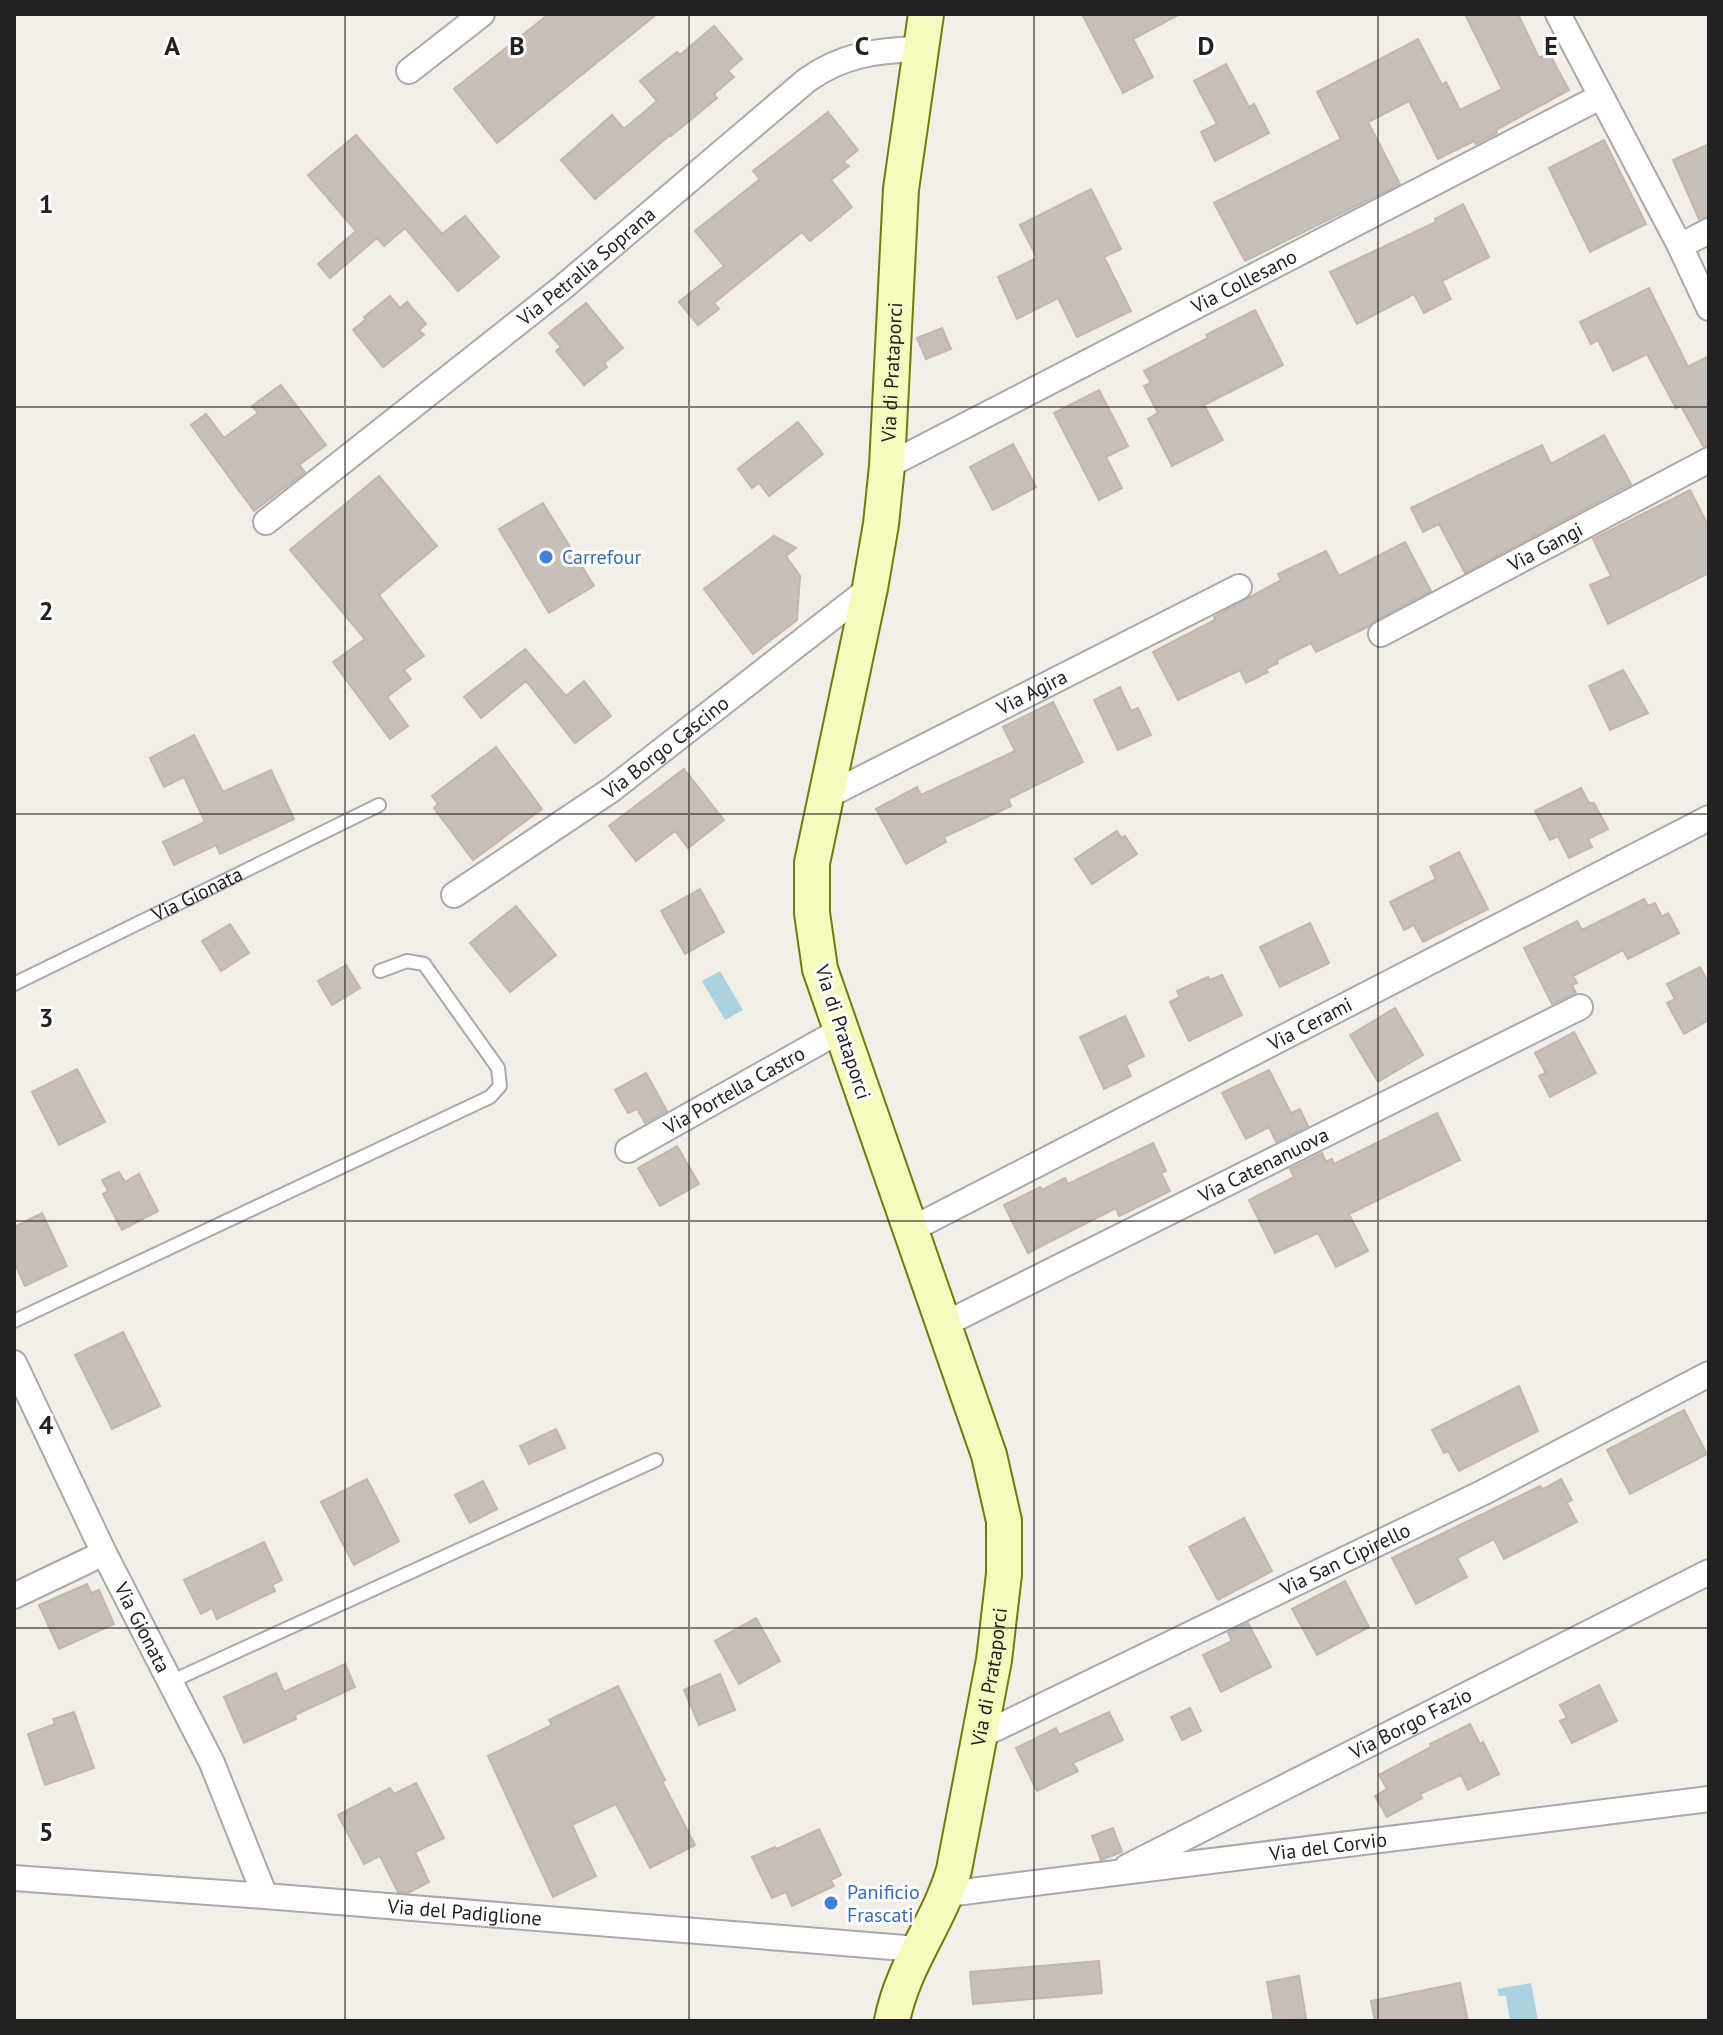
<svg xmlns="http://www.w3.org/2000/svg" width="1723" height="2035" viewBox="0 0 1723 2035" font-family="'PT Sans',sans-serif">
	<rect width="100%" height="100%" fill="#f2efe9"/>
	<path fill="#aad3df" d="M720,971L743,1010L725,1020L702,981Z
		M1531,1983L1538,2021H1510L1506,1996H1499L1497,1989Z"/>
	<path fill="#c7bfb8" stroke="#c4b6ab" stroke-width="2" d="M549,14H657L497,143L454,89Z
		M1082,14H1180L1133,39L1153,77L1123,93Z
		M1465,14H1518L1539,58L1549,53L1569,90L1496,130L1497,133L1476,144L1474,141L1438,159L1409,101L1368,122L1400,184L1245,261L1214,203L1341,139L1317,92L1418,39L1442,85L1446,82L1460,110L1502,89Z
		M714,26L742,59L728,71L734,77L714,94L717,98L671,136L670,135L595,199L561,160L612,115L624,129L657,101L640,81L677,52L680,55Z
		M1226,64L1249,107L1254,104L1269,133L1215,161L1201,132L1217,124L1194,81Z
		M828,112L858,150L843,162L849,166L831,180L852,207L810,241L802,232L714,303L719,309L698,325L679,302L724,266L695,231L760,179L753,171Z
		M356,135L442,234L465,216L499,257L458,291L405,228L384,246L377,238L330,278L318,264L356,231L308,175Z
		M1604,140L1646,224L1590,252L1549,168Z
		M1709,144V216L1699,219L1673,160Z
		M1091,189L1121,249L1104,257L1131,311L1077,337L1058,298L1017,319L998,277L1037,258L1020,225Z
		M1463,204L1489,257L1442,281L1451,299L1424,313L1414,294L1357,324L1330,272L1436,222L1435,219Z
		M1649,288L1688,367L1709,356V445L1703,446L1681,406L1676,408L1647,354L1613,371L1598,340L1591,344L1580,322Z
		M390,296L400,308L407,302L426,324L419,330L424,335L383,367L353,330L366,319L364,317Z
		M586,303L623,348L604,363L607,367L584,385L556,351L561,347L549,333Z
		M1255,310L1283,365L1204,405L1223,440L1172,466L1148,419L1158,413L1144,386L1151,383L1144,371L1208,338L1206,335Z
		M942,328L951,349L926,359L917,338Z
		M281,385L326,445L299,465L305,472L254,511L191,425L206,414L224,438L258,413L252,406Z
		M1099,390L1128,446L1106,457L1122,488L1099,500L1054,413Z
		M798,422L823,454L769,496L759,483L752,488L738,469Z
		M1604,435L1631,484L1465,573L1439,524L1423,532L1411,508L1542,445L1551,464Z
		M1013,444L1036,487L993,510L970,467Z
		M379,476L437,546L379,595L424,656L404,670L411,679L387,697L408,726L390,739L333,662L365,639L290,550Z
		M1690,490L1709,527V573L1608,624L1590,585L1611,576L1593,539Z
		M543,503L594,586L549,613L499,529Z
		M774,536L796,548L786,556L800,576L797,620L753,654L704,589Z
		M1405,542L1431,591L1374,621L1368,627L1316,652L1311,643L1277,660L1278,663L1266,669L1268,672L1246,683L1240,670L1178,700L1153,652L1215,620L1214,617L1281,580L1278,574L1326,551L1339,576Z
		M525,649L566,696L584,681L611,716L575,743L526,681L481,718L464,697Z
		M1623,670L1648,713L1610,730L1589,686Z
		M1120,687L1131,711L1138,708L1151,735L1118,750L1094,700Z
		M1053,702L1083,762L1008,799L1011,806L944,837L946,842L906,864L876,809L917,787L921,795L1015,751L1003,727Z
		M194,735L223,792L271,770L294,819L220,854L216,845L174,865L163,842L205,822L184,777L164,787L150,758Z
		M496,747L542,809L473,860L434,808L438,804L432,796Z
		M684,769L724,820L688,848L675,831L636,861L609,826Z
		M1581,788L1589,803H1594L1608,829L1588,839L1592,847L1569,858L1558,836L1550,840L1535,811Z
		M1117,831L1121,838L1125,836L1137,854L1092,884L1075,859Z
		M1459,852L1488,909L1423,942L1414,925L1404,930L1390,902L1436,879L1430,867Z
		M700,889L724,932L685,954L661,911Z
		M1644,899L1648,906L1655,903L1662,917L1668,913L1679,933L1628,959L1623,950L1573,976L1577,983L1572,985L1576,993L1552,1004L1524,948L1577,921L1582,930Z
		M516,906L556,955L510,992L470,943Z
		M1310,923L1329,963L1280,987L1260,947Z
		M230,924L249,953L221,971L202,941Z
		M346,965L360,988L332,1005L318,981Z
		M1700,967L1709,984V1020L1684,1034L1667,1003L1675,999L1667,984Z
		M1222,975L1242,1015L1189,1041L1170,1002L1180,997L1177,991L1208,977L1210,980Z
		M1395,1008L1423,1055L1378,1082L1350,1035Z
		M1125,1016L1144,1056L1126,1065L1131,1076L1104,1089L1080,1037Z
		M1574,1032L1596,1073L1550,1097L1539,1076L1546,1073L1535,1053Z
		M77,1069L105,1122L59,1145L32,1092Z
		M1269,1070L1291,1113L1300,1109L1308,1126L1276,1142L1269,1127L1246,1139L1222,1093Z
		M646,1073L667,1111L645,1123L637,1109L628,1113L615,1090Z
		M1437,1113L1460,1160L1349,1214L1368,1251L1336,1267L1318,1233L1275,1253L1249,1200L1294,1177L1290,1169L1322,1153L1326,1162L1332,1159L1334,1164Z
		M1153,1143L1166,1171L1161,1173L1170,1191L1119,1216L1116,1208L1028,1253L1004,1205L1040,1187L1042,1190L1065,1178L1068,1184Z
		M677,1146L699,1184L660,1206L638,1168Z
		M119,1172L125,1182L139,1174L158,1211L122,1230L103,1194L108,1191L102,1180Z
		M42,1213L67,1266L25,1286L14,1262V1227Z
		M123,1332L160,1406L112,1429L75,1355Z
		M1519,1386L1538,1431L1459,1471L1448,1451L1444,1453L1432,1430Z
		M1684,1410L1707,1454L1630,1494L1607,1450Z
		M556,1429L565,1448L529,1464L520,1446Z
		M367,1479L399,1541L354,1565L321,1502Z
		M1561,1479L1572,1500L1567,1503L1577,1522L1504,1559L1494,1539L1457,1558L1467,1577L1416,1604L1392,1558L1540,1486L1543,1489Z
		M483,1481L497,1509L470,1523L455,1495Z
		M1244,1518L1272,1571L1218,1600L1189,1547Z
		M264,1542L282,1580L272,1585L275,1591L217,1619L212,1608L201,1614L184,1580Z
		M1345,1581L1369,1627L1317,1655L1292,1609Z
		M87,1584L91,1593L99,1590L114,1624L59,1649L39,1605Z
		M756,1618L780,1661L739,1684L715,1641Z
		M1248,1623L1271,1667L1221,1692L1203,1655L1232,1641L1228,1633Z
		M345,1664L355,1687L295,1715L296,1719L244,1743L224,1697L276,1673L284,1692Z
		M720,1674L735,1710L699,1725L684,1690Z
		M1599,1685L1617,1721L1572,1743L1560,1721L1567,1718L1560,1705Z
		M618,1686L665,1780L662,1781L695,1845L650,1868L616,1804L572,1825L596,1876L553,1897L488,1756L552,1725L549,1720Z
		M1190,1708L1201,1731L1182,1740L1171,1717Z
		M74,1712L94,1768L45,1785L28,1734L55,1724L53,1719Z
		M1109,1712L1123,1740L1073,1763L1078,1771L1037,1791L1016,1748L1056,1728L1059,1735Z
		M1470,1724L1480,1744L1483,1742L1499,1774L1468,1790L1461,1775L1420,1794L1422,1798L1387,1817L1375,1796L1387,1789L1379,1775L1431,1747L1430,1744Z
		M416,1783L444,1838L415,1852L429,1882L408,1893L398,1892L380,1856L364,1864L338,1815L390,1788L394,1794Z
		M1113,1828L1122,1852L1101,1860L1092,1836Z
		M819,1829L841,1875L831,1880L834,1886L792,1906L786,1892L772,1898L752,1857L775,1847L777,1849Z
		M1099,1961L1102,1993L973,2004L970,1972Z
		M1299,1976L1306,2018L1274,2021L1267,1982Z
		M1460,1983L1468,2021H1375L1371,2001Z"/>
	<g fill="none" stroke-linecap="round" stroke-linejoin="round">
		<g stroke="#a9a9a9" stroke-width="16">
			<g id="lane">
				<path id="s1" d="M14,984L379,805"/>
				<path d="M14,1321L490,1097L500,1086L498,1068L424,964L407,961L380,971"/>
				<path d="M170,1682L656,1460"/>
			</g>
		</g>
		<g stroke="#a9a9a9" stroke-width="28">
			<g id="street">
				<path d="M1558,14L1680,246L1709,308"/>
				<path d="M409,71L482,14"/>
				<path d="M1680,246L1709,231"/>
				<path id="s2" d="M887,466L1600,97"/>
				<path id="s3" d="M266,522L562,288L807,80C842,55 877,50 920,49"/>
				<path id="s4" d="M1381,634L1709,460"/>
				<path id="s5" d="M825,797L1239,587"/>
				<path id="s6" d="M454,895L611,790L870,588"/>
				<path id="s7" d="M628,1150L841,1030"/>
				<path id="s8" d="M910,1230L1709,818"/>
				<path id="s9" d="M945,1324L1580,1007"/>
				<path id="s10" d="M14,1363L104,1553L212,1763L265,1896"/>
				<path d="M14,1596L104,1553"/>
				<path id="s11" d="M978,1737L1484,1492L1709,1374"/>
				<path id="s12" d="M1127,1867L1709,1572"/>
				<path id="s13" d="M14,1878L265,1896L917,1949"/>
				<path id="s14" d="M947,1894L1709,1799"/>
			</g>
		</g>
		<g stroke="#707d05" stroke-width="38">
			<g id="secondary">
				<path id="s15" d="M892,2021C903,1964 939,1923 954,1870L994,1660L1004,1574V1521L989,1455L820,969L812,913V863L870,588L881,524L887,466L901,189L926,14"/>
			</g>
		</g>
		<use href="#lane" stroke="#fff" stroke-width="12"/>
		<use href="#street" stroke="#fff" stroke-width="24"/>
		<use href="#secondary" stroke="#f7fabf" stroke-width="34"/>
	</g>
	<path fill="none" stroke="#222" stroke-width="2" stroke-opacity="0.55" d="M345,14V2021M689,14V2021M1034,14V2021M1378,14V2021M14,407H1709M14,814H1709M14,1221H1709M14,1628H1709"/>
	<g fill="#3f7fe0" stroke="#fff" stroke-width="3">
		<circle cx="546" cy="557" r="8"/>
		<circle cx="831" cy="1903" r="8"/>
	</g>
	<g text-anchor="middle" stroke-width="6" stroke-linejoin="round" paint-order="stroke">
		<g font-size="20" fill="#222" stroke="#fff">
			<text dy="7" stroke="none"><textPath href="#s3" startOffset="410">Via Petralia Soprana</textPath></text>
			<text dy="7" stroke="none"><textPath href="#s2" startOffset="402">Via Collesano</textPath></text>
			<text dy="7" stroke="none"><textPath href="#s15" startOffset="1704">Via di Prataporci</textPath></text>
			<text dy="7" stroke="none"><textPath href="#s4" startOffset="186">Via Gangi</textPath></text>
			<text dy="7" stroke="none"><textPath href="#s5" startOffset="232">Via Agira</textPath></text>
			<text dy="7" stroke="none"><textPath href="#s6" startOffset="258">Via Borgo Cascino</textPath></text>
			<text dy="7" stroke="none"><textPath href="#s1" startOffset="204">Via Gionata</textPath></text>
			<text dy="7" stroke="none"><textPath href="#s8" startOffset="450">Via Cerami</textPath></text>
			<text transform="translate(843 1032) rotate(72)" y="7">Via di Prataporci</text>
			<text dy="7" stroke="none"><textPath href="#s7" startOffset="122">Via Portella Castro</textPath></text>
			<text dy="7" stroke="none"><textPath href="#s9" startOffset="356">Via Catenanuova</textPath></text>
			<text dy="7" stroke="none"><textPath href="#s11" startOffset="408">Via San Cipirello</textPath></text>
			<text dy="7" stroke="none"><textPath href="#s10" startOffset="294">Via Gionata</textPath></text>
			<text dy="7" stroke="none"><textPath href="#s15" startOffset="360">Via di Prataporci</textPath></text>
			<text dy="7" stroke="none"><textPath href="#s12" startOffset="318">Via Borgo Fazio</textPath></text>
			<text dy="7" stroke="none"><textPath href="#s14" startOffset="384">Via del Corvio</textPath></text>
			<text dy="7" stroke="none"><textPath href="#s13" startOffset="452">Via del Padiglione</textPath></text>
		</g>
		<g font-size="20" fill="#366cbe" stroke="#fff" text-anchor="start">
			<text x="562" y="564">Carrefour</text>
			<text x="847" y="1899">Panificio<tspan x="847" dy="23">Frascati</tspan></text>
		</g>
	</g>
	<g font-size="26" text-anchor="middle" font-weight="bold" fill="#222" stroke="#fff" stroke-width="6" stroke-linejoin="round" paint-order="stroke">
		<text x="172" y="55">A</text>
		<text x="517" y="55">B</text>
		<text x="862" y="55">C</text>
		<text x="1206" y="55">D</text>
		<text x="1551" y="55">E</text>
		<text x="46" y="213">1</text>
		<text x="46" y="620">2</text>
		<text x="46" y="1027">3</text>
		<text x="46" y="1434">4</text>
		<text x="46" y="1841">5</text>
	</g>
	<rect width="1723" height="2035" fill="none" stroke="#222222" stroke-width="32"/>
</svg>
